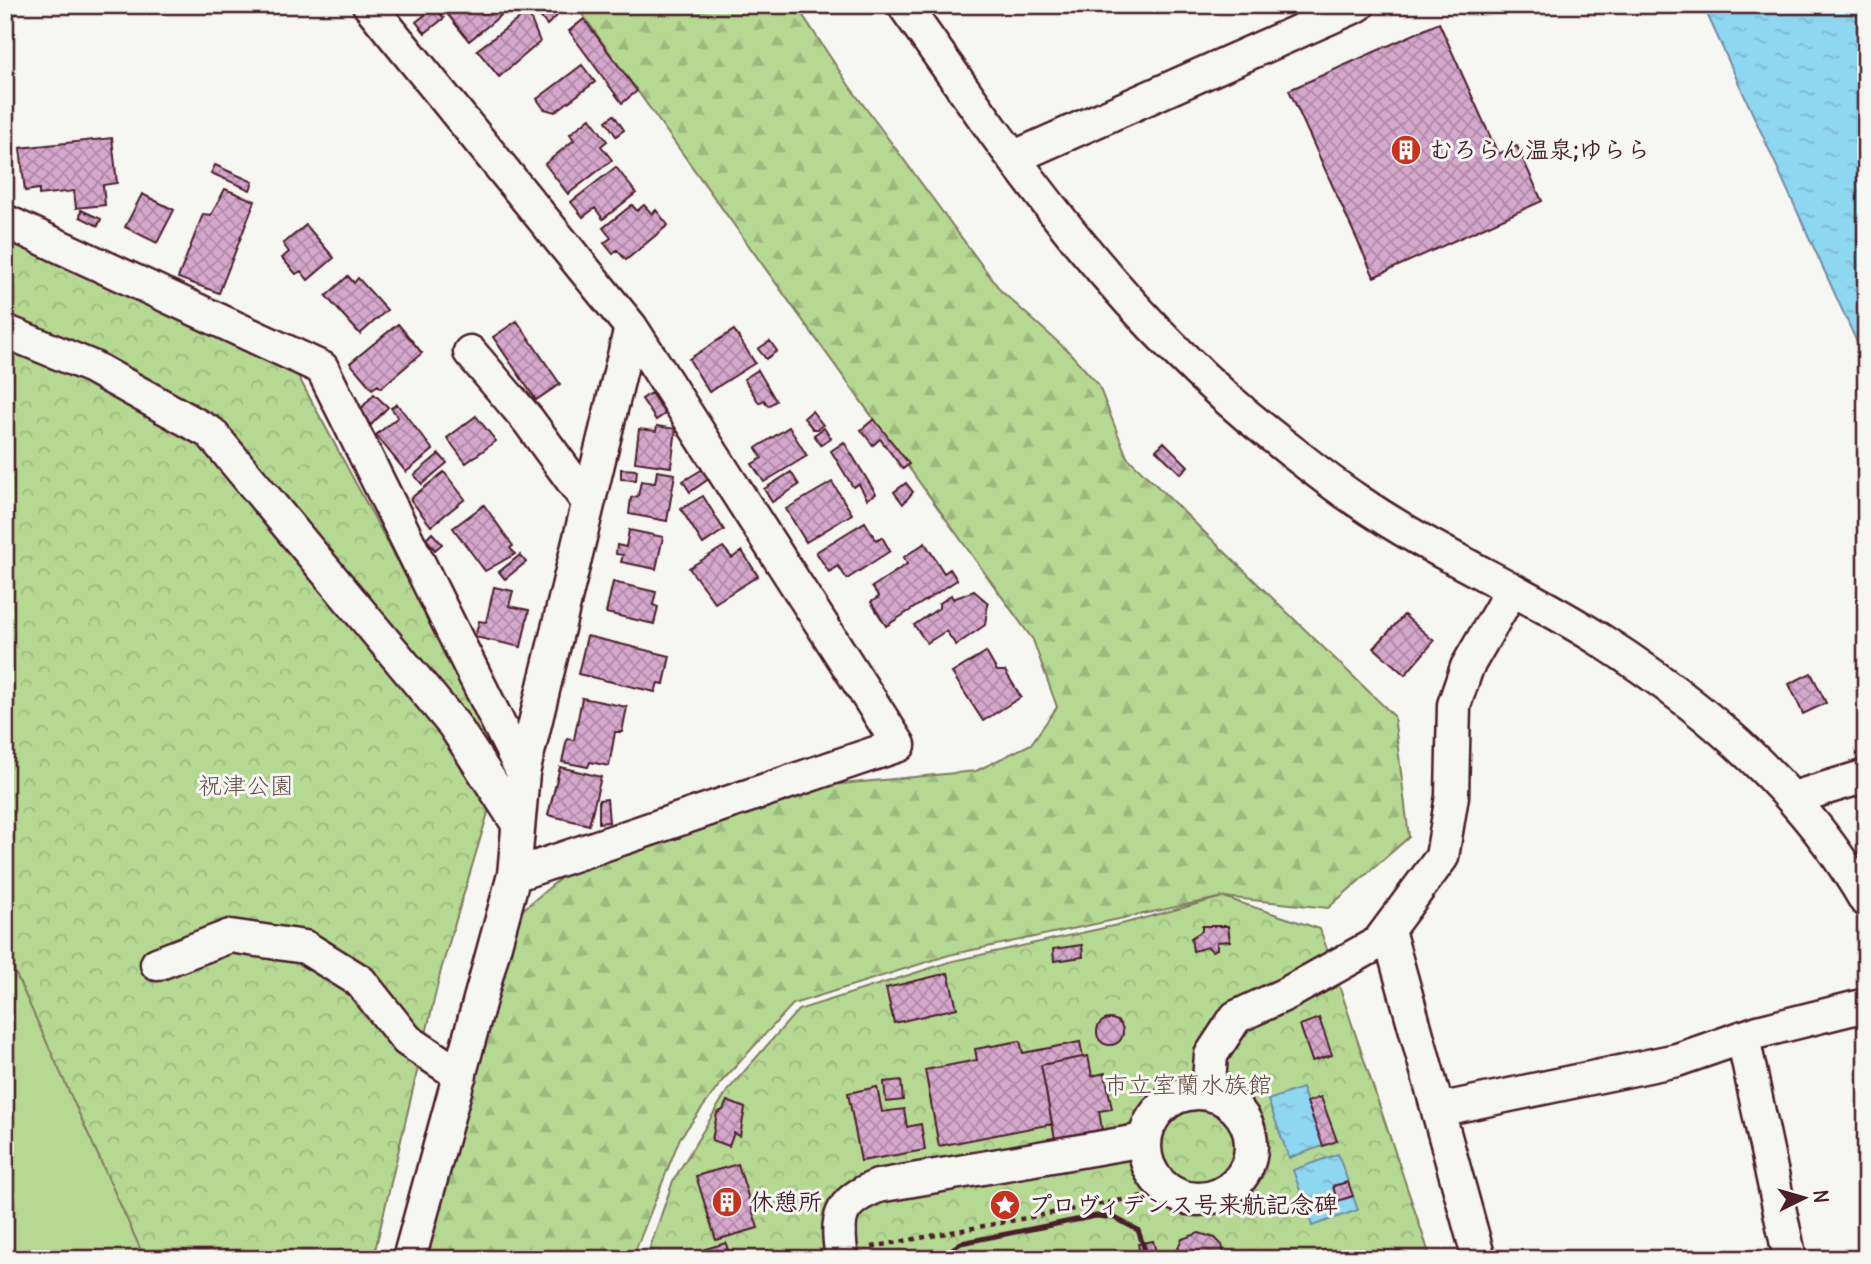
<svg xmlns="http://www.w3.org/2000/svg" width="1871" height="1264" viewBox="0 0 1871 1264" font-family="Delius,'Klee One',sans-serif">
	<defs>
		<pattern id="forest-firs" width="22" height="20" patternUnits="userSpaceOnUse" patternTransform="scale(1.75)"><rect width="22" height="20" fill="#b5d893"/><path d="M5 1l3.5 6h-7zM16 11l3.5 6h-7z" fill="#9db97f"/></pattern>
		<pattern id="park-crowns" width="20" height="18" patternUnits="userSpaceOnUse" patternTransform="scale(1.75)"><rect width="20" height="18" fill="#b5d893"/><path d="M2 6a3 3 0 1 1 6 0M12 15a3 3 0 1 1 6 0" fill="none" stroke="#9db97f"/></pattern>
		<pattern id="water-ripples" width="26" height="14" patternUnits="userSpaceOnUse" patternTransform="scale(1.75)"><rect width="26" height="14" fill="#8ed7f0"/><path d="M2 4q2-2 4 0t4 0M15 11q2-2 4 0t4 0" fill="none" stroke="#7cb8ce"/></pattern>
		<pattern id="building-cross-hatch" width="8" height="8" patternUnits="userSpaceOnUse" patternTransform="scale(1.75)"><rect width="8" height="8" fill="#d5a8cb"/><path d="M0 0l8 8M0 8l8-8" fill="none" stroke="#af88a5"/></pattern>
	</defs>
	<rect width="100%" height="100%" fill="#f6f6f2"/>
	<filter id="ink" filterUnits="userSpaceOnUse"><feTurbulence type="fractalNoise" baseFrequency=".0143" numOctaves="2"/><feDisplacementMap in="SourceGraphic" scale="14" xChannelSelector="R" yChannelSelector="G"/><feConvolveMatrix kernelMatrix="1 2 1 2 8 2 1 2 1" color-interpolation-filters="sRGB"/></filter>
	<g filter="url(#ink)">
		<path fill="url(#forest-firs)" stroke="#807c5f" stroke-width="2" d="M583,5H796L850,87L1001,291L1069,352L1098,384L1127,457L1394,716L1409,837L1328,908L1223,897L949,955L793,1004L724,1079L680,1138L632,1259H410L514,917L574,867L821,786L976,771L1031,744L1057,707L1033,640L582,14Z"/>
		<path fill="url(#park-crowns)" stroke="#807c5f" stroke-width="2" d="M5,235L297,374L504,759L441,970L373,1259H5Z
			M1223,897L1320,929L1431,1259H646L673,1181L727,1091L798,1010L953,961L1122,924Z"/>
		<path fill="#b5d893" stroke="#807c5f" stroke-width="2" d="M8,957L145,1259H5V958Z"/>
		<path fill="url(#water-ripples)" stroke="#738da1" stroke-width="2" d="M1703,5H1866V362Z
			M1302,1088L1323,1146L1289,1158L1268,1100Z
			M1338,1154L1348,1182L1333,1186L1337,1201L1353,1196L1358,1210L1312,1226L1293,1170Z"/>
		<path fill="url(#building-cross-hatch)" stroke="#4a1f2b" stroke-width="2" d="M461,5H510L511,7L469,41L448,15Z
			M547,5L557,16L547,25L537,13Z
			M435,7L444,18L425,33L416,22Z
			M528,12L540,42L499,77L477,50Z
			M584,19L637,91L622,103L569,31Z
			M1439,23L1498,154L1517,146L1542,201L1374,277L1289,90Z
			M582,65L595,82L555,112L544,109L537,99Z
			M614,115L624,130L616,136L606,121Z
			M590,118L607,141L601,146L612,160L568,194L545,164L574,140L570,134Z
			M112,138L117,183L103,185L105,205L76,208L74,191L39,195V189L25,191L20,148Z
			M215,165L253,182L250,190L211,173Z
			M616,167L636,193L603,219L595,208L583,217L571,202Z
			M225,189L255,201L219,293L178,278L203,214L211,215Z
			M142,194L174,210L157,243L125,227Z
			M632,205L637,211L644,205L652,214L656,210L668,225L626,260L617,250L613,254L604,243L611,238L603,228Z
			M81,210L101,219L98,226L80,217Z
			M306,225L334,258L308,280L301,271L296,274L282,258L289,252L283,244Z
			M348,276L354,283L358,278L387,310L360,334L326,296Z
			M517,321L560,384L536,400L493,337Z
			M398,324L422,353L381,388L378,385L372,389L350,363Z
			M734,330L755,363L709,392L689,359Z
			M770,341L777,351L766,359L758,349Z
			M758,370L776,401L768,406L764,400L759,403L744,379Z
			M651,393L665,414L656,420L642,399Z
			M374,394L388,407L371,425L358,412Z
			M397,404L433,450L406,472L376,435L398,417L391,408Z
			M812,411L823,425L818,429H813L804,418Z
			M476,416L496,441L466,463L447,438Z
			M874,419L909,464L903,469L880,439L873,445L861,430Z
			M657,426L676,429L671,467L635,462L639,429L656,431Z
			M789,427L807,456L764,482L752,464L762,458L756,448Z
			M824,428L831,438L821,445L814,435Z
			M844,442L876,494L867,499L859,484L853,487L831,451Z
			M1164,442L1188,466L1181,474L1156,450Z
			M439,454L447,463L422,484L414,475Z
			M621,469L637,470L636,480L621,479Z
			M703,469L710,478L690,492L683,481Z
			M657,471L675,474L667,521L629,514L631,498L638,496L641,481L655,483Z
			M444,472L465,499L431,526L410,499Z
			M791,472L799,485L772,502L764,489Z
			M832,482L852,514L806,542L786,509Z
			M906,483L913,492L903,504L894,492Z
			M703,496L724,530L703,544L681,509Z
			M484,505L513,546L510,548L515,554L485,571L453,528Z
			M865,522L876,540L882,537L890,551L847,579L838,566L829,572L816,552Z
			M629,530L663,537L656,569L621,562L623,555L616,554L617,545L626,547Z
			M432,533L442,544L435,550L426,539Z
			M925,543L944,573L950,569L957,580L886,626L871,602L879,597L872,587L907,564L904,557Z
			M723,547L732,558L742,551L758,576L715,603L689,568Z
			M520,555L526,562L505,579L499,572Z
			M613,582L656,592L653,605L658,607L654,624L606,613Z
			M494,587L513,591L509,606L529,610L521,647L475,637L479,621L486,622Z
			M974,591L988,603L985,625L956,645L946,631L927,643L914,625L939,608V604L951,595L953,599Z
			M1404,615L1434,641L1405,675L1374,648Z
			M587,636L670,656L664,684L658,683L655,692L578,674Z
			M986,652L997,671H1005L1021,697L983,721L952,673Z
			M1811,673L1826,703L1803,714L1789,684Z
			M582,698L627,707L622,732H615L609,766L590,762L588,767L562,762L567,739L574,740Z
			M560,767L601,777L589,825L548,815Z
			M607,799L609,822L599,823V800Z
			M1202,926H1228L1230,941L1217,942V949L1212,951L1208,947L1193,951L1191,938L1202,931Z
			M1082,945L1083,957L1054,961L1053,949Z
			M948,973L957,1008L894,1023L886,988Z
			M1319,1018L1332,1055L1312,1061L1300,1025Z
			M1097 1032a13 13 0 1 1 26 0a13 13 0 1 1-26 0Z
			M1020,1041L1023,1053L1080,1042L1083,1057L1041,1065L1052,1124L939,1146L925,1070L977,1060L975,1049Z
			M1088,1056L1092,1076L1105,1073L1112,1109L1099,1111L1102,1130L1055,1139L1041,1065Z
			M901,1080L903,1100L886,1102L884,1082Z
			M877,1087L882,1112L904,1109L907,1127L921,1124L925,1150L861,1161L848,1093Z
			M1321,1097L1337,1141L1323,1146L1307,1102Z
			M727,1101L745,1108L740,1136L734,1133L729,1146L712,1140L717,1113L723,1110Z
			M738,1164L758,1228L716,1240L696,1176Z
			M1348,1182L1353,1196L1337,1201L1333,1186Z
			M1199,1233L1215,1238L1222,1245L1226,1259H1173L1182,1239Z
			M1153,1241L1158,1259H1141L1138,1244Z
			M726,1243L730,1259H705L702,1250Z"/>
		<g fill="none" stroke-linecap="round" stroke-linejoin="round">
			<g stroke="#4a1f2b" stroke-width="37">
				<path id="minor" d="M369,5L631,327L899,745L514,875
					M904,5C1013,160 1122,319 1272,436C1300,458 1328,481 1358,501C1435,554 1523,590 1602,641C1705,707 1805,793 1866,901
					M1015,157L1358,5
					M5,221L322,368L523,773
					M5,331L92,367L211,433L454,725L518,824
					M470,352L528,420L588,502
					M1793,798L1866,776
					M1388,930L1479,1259
					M157,964L230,936L305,947L360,981L407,1040L460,1075
					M1743,1037L1790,1259
					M1145 1146a53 53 0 1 1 106 0a53 53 0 1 1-106 0Z
					M1208,1094L1211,1055L1236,1017L1288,993L1378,943L1442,857L1452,796L1454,705L1467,667L1511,591
					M1438,1110L1677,1060L1758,1032L1866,1005
					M409,1259L514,875L523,773L631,327
					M842,1259C836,1218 837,1202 878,1186L1144,1140"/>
			</g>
			<path stroke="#4a1f2b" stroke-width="4.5" stroke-dasharray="5 5" stroke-linecap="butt" d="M5,35L18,5
				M872,1247L1170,1191"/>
			<use href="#minor" stroke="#f6f6f2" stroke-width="32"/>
			<path stroke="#4a1f2b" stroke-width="5" d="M937,1259L961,1243L1096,1216L1115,1218L1138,1230L1148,1259"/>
		</g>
	</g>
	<defs>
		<g id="building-disc" transform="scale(1.575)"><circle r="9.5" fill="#c8321e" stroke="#f6f6f2"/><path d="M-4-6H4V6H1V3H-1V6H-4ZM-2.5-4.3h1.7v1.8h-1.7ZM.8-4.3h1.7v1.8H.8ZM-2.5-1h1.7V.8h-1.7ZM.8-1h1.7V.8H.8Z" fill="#fff"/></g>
		<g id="sight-disc" transform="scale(1.575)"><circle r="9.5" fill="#c8321e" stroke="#f6f6f2"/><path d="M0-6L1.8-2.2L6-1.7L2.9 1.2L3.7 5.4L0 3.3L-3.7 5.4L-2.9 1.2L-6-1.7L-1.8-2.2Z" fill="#fff"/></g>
	</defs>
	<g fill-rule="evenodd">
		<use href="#building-disc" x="1406" y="150"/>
		<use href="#building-disc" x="727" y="1202"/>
		<use href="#sight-disc" x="1005" y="1205"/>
	</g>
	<g text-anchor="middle" stroke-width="6" stroke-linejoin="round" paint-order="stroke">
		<g font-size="24" font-weight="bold" fill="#4a1f2b" stroke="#f6f6f2" text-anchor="start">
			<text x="1429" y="158">むろらん温泉;ゆらら</text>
			<text x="750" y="1210">休憩所</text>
			<text x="1028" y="1213">プロヴィデンス号来航記念碑</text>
		</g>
		<g font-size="24" fill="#654d45" stroke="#f6f6f2">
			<text x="246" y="794">祝津公園</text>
			<text x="1188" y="1093">市立室蘭水族館</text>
		</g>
	</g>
	<rect width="1871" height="1264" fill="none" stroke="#f6f6f2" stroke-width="28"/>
	<rect x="14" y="14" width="1843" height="1236" fill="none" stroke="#4a1f2b" stroke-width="2.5" filter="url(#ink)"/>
	<g transform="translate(1804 1198) rotate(85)" stroke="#f6f6f2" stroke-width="5" paint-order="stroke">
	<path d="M0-5L12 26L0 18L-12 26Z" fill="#4a1f2b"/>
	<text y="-10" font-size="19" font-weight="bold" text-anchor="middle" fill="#4a1f2b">N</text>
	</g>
</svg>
